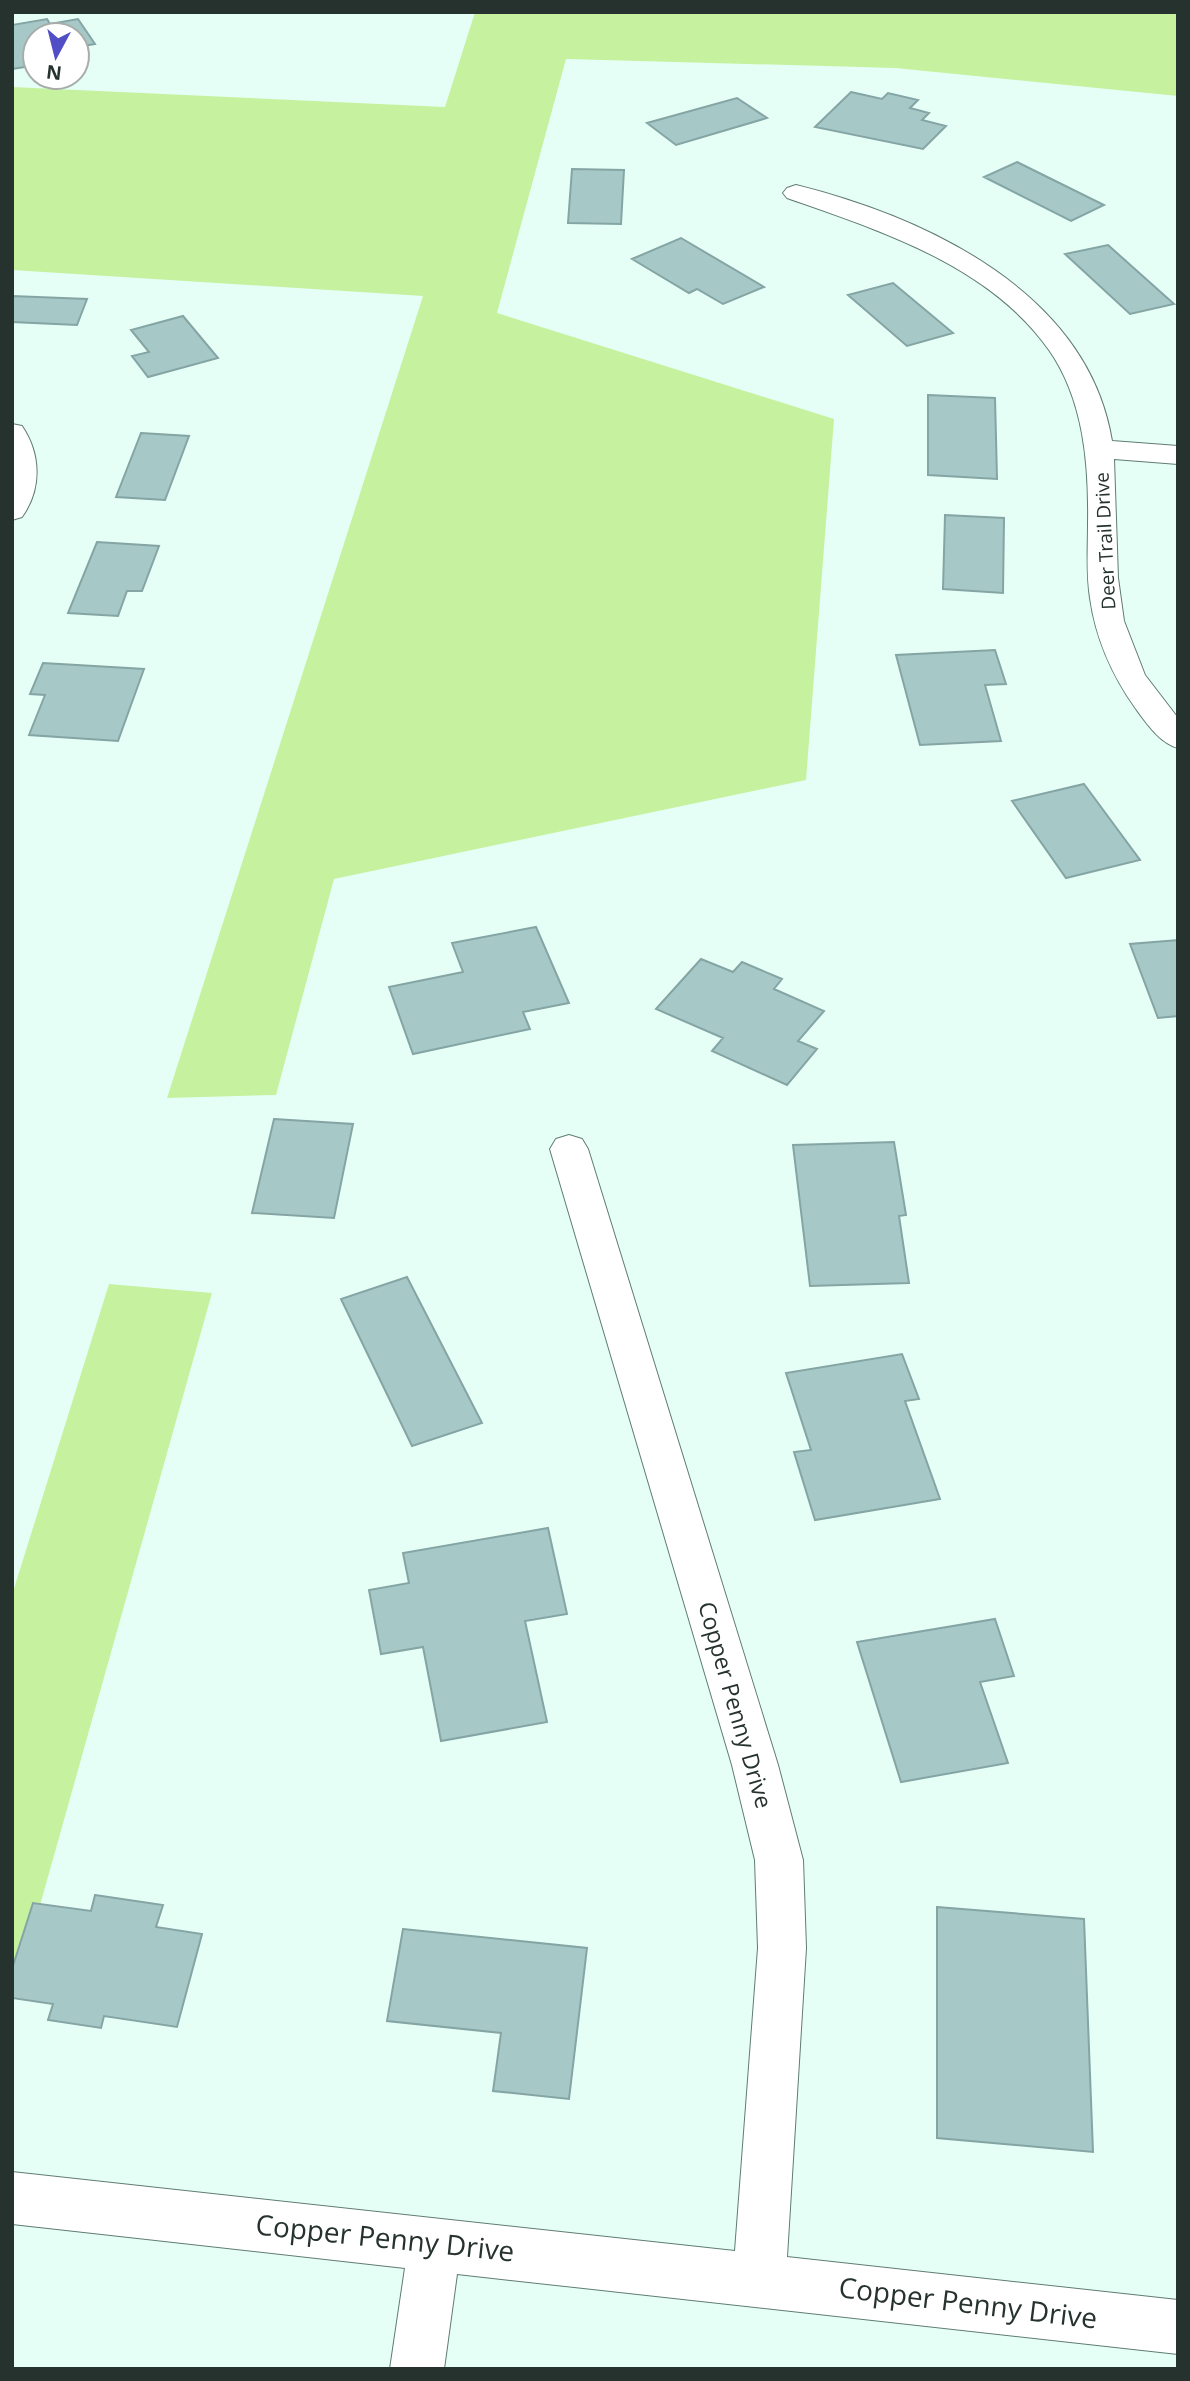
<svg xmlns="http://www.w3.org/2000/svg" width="1190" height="2381" viewBox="0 0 1190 2381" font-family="'Open Sans',sans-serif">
	<rect width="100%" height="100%" fill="#e6fff6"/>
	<path fill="#c6f2a0" d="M475,12H1178V96L895,68L566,59L497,313L834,419L806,780L334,879L276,1095L167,1098L423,296L12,270V87L445,107Z
		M109,1284L212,1293L12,2005V1595Z"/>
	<path fill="#a6c8c7" stroke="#84a5a4" stroke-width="2" d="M47,19L50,24L78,19L95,44L77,47V35H35V55L25,57L31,66L12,69V25Z
		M851,92L882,99L888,93L918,100L910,108L929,113L922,120L946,126L923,149L815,127Z
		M737,98L767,118L676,145L647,123Z
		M1017,162L1104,205L1071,221L984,177Z
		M572,169L624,170L621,224L568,223Z
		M681,238L764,287L723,304L697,289L689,293L632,259Z
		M1108,245L1174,304L1130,314L1065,254Z
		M893,283L953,333L907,346L848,295Z
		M12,296L87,299L77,325L12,322Z
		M183,316L218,358L148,377L132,356L149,352L131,330Z
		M928,395L995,398L997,479L928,475Z
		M141,433L189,436L165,500L116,497Z
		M945,515L1004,518L1003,593L943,589Z
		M97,542L159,546L142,591H127L118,616L68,613Z
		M995,650L1006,684L985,685L1001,741L920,745L896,655Z
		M43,663L144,669L118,741L29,735L45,695L30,694Z
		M1084,784L1140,860L1066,878L1012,801Z
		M536,927L569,1003L523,1012L530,1029L413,1054L389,987L463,972L452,943Z
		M1178,940V1016L1158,1018L1130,944Z
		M701,959L733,972L742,962L782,979L774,989L824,1011L798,1041L817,1049L787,1085L712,1051L723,1038L656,1009Z
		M274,1119L353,1124L334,1218L252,1213Z
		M894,1142L906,1215L899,1216L909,1283L810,1286L793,1145Z
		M407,1277L482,1423L412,1446L341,1299Z
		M902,1354L919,1399L905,1401L940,1499L815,1520L794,1452L811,1450L786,1373Z
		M548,1528L567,1614L525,1621L547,1722L441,1741L423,1647L381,1654L369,1590L409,1583L403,1553Z
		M995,1619L1014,1676L980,1682L1008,1763L901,1782L857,1642Z
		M95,1895L163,1905L156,1927L202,1934L177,2027L104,2016L101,2028L48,2020L53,2004L12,1998V1969L33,1903L91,1911Z
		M937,1907L1084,1919L1093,2152L937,2138Z
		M403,1929L587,1948L569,2099L493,2091L501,2033L387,2021Z"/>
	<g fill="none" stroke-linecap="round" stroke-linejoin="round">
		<g stroke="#607c73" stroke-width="2">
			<path id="minor" d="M796,185C928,218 1088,293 1112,441L1178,446V464L1114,459L1118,578L1124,621L1145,675L1178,718V748C1160,743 1147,724 1136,709C1112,675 1096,640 1090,598C1086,573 1088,549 1088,524C1089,465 1084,400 1049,350C989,265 881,231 787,198L783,193L787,188Z
				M12,424L22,426C41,454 42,489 22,517L12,520Z
				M569,1135L582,1139L588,1149L778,1765L803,1860L806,1948L787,2257L1178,2300V2354L457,2274L444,2369H390L405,2268L12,2224V2172L735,2251L758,1948L755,1860L732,1765L550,1149L556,1139Z"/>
		</g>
		<use href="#minor" fill="#fff" fill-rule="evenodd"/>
	</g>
	<g text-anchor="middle" stroke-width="5" stroke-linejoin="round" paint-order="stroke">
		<g font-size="19" fill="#26322e" stroke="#fff">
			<text transform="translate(1105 541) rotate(-93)" y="7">Deer Trail Drive</text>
		</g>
		<g font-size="23" fill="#26322e" stroke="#fff">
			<text transform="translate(735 1705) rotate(74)" y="8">Copper Penny Drive</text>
		</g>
		<g font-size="28" fill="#26322e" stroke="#fff">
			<text transform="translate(385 2238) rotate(6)" y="10">Copper Penny Drive</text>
			<text transform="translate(968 2303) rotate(7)" y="10">Copper Penny Drive</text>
		</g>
	</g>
	<rect width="1190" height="2381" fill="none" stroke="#26322e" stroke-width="28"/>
	<g transform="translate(56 56) rotate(187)"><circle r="33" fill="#ffffff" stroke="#a8adab" stroke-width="2"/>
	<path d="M0-5L12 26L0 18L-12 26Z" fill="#524fc6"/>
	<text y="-10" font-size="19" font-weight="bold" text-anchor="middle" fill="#26322e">N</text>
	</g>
</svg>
